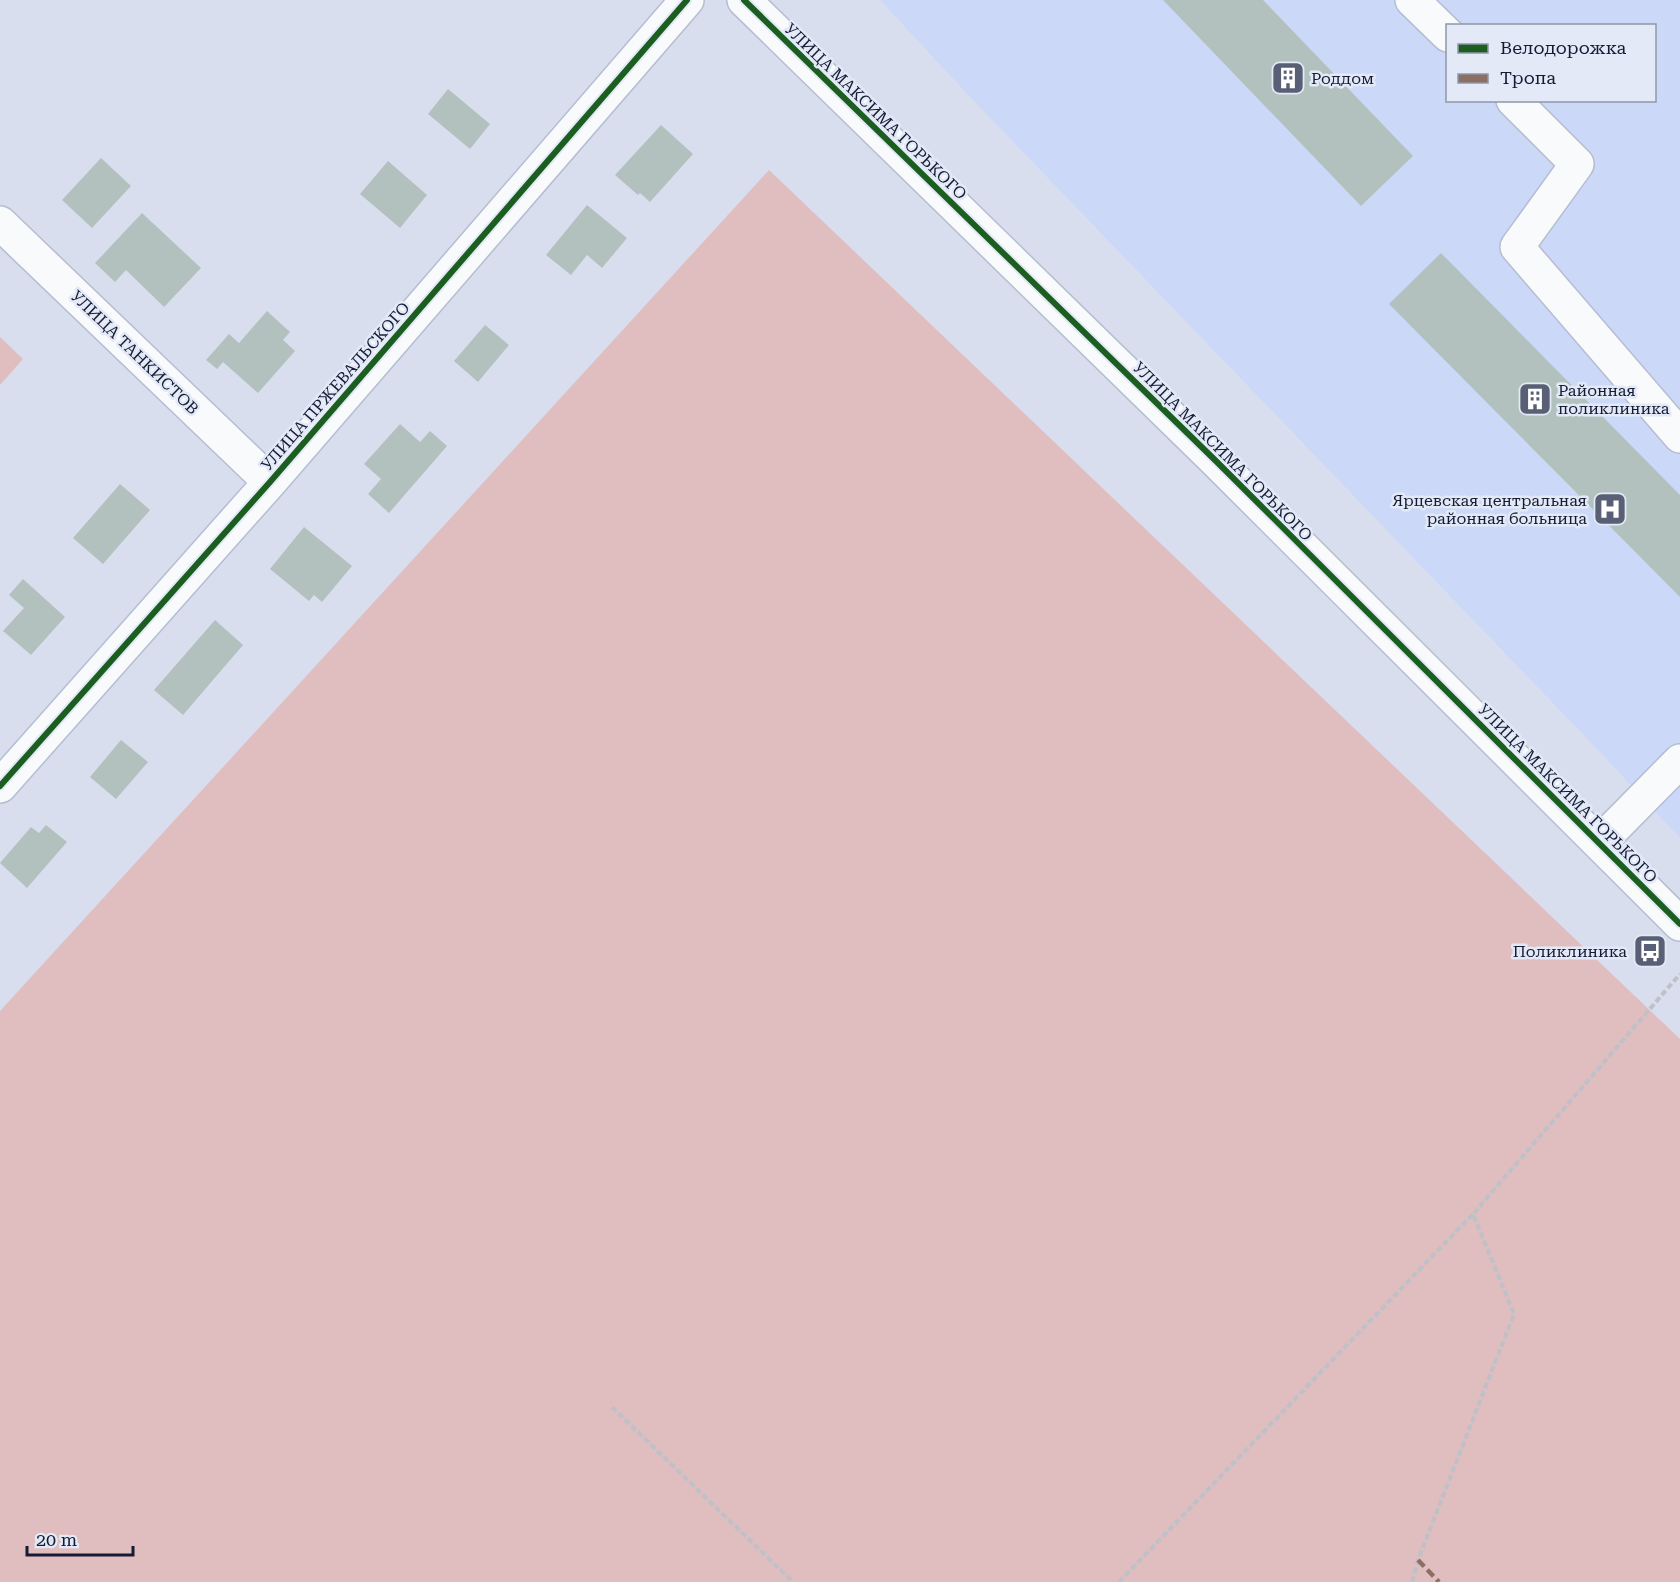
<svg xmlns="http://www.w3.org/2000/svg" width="1680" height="1582" viewBox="0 0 1680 1582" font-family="'Roboto Serif',serif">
	<rect width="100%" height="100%" fill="#d8deee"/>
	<path fill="#cbd8f7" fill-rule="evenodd" d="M880,0H1680V838L1601,753L972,99ZM1448,26H1654V100H1448Z"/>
	<path fill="#e0bdbf" d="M769,170L1680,1039V1582H0V1011Z
		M0,337L23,359L0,385Z"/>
	<path fill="#b3c1be" d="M1163,0H1263L1413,156L1361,206Z
		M448,89L490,124L470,149L428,114Z
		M661,125L693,154L650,202L640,193L638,195L615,175Z
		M101,158L131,186L92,228L62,200Z
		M388,161L427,195L400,228L360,194Z
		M587,205L627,238L602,268L587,255L571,275L546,255Z
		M142,213L201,268L164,307L126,270L115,282L95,263Z
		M1441,253L1680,495V597L1389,304Z
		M267,311L290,332L283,340L295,351L258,393L223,362L217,369L206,360L229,334L239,343Z
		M485,325L509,345L478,382L454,361Z
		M400,424L420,442L430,431L447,446L389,513L368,494L381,479L364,464Z
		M120,484L150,510L103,564L73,538Z
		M304,527L352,566L322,602L314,595L309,601L270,569Z
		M23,579L65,617L31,655L3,631L24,608L9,595Z
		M215,620L243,645L183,715L154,690Z
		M121,740L148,762L116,799L90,777Z
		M46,825L67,842L27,888L0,863L31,827L39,833Z"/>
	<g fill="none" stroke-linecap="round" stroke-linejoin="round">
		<g stroke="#b6bdd1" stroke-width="36">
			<path id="minor" d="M744,0L1216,461L1680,924
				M1412,0L1448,35
				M1513,100L1577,164L1517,247L1680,436
				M0,223L270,482
				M0,786L270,482L687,0
				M1599,843L1680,761"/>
		</g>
		<path stroke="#bec1c8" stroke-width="4" stroke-dasharray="6 3" stroke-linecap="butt" d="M612,1407L793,1582
			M1119,1582L1473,1214
			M1412,1582L1418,1560L1514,1314L1473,1214L1680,974"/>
		<use href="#minor" stroke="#f9fafc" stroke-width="33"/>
		<path stroke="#8d6e63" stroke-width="4.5" stroke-dasharray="9 4.5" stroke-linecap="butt" d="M1418,1560L1439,1582"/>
		<g stroke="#e3e9f6" stroke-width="10">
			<path id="cycleway" d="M744,0L1216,461L1680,924
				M0,786L270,482L687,0"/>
		</g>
		<use href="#cycleway" stroke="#1b5e20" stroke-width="6"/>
	</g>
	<defs>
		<g id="building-square" transform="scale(1.725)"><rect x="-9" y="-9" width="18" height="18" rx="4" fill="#596075" stroke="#e3e9f6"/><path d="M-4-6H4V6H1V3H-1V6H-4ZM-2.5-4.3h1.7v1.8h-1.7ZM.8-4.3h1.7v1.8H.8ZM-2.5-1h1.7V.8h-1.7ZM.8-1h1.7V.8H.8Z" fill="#fff"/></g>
		<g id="hospital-square" transform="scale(1.725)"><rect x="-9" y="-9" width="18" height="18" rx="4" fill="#596075" stroke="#e3e9f6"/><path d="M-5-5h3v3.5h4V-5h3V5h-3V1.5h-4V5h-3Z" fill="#fff"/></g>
		<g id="bus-square" transform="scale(1.725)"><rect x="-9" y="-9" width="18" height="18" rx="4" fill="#596075" stroke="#e3e9f6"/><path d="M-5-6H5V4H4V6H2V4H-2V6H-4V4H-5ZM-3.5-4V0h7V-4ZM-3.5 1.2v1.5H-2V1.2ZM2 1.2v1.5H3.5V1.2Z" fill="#fff"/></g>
	</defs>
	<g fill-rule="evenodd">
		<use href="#building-square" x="1288" y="78"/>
		<use href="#building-square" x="1535" y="399"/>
		<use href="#hospital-square" x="1610" y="509"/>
		<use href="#bus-square" x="1650" y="951"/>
	</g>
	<g text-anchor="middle" stroke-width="5" stroke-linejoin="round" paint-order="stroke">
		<g font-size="16" fill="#141c34" stroke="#e3e9f6" text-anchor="start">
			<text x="1311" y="84">Роддом</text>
			<text x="1558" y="396">Районная<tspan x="1558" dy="18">поликлиника</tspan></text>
			<text x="1587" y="506" text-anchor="end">Ярцевская центральная<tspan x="1587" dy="18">районная больница</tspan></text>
			<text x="1627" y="957" text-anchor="end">Поликлиника</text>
		</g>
		<g font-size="16" fill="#141c34" stroke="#e3e9f6">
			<text transform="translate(876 111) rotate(44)" y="6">УЛИЦА МАКСИМА ГОРЬКОГО</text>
			<text transform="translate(135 352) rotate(44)" y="6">УЛИЦА ТАНКИСТОВ</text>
			<text transform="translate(335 386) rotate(-49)" y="6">УЛИЦА ПРЖЕВАЛЬСКОГО</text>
			<text transform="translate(1223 451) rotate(45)" y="6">УЛИЦА МАКСИМА ГОРЬКОГО</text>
			<text transform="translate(1568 793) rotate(45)" y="6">УЛИЦА МАКСИМА ГОРЬКОГО</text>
		</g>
	</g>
	<rect x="1446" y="24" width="210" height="78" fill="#e3e9f6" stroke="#9097a8" stroke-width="1.5"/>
	<rect x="1458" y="44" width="30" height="9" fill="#1b5e20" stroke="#9097a8" stroke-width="1.5"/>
	<text x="1500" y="54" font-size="18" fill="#141c34">Велодорожка</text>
	<rect x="1458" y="74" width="30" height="9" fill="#8d6e63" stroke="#9097a8" stroke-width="1.5"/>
	<text x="1500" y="84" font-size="18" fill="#141c34">Тропа</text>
	<path d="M27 1546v9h106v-9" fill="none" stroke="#141c34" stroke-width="3"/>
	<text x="36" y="1546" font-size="18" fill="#141c34" stroke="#e3e9f6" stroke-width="4.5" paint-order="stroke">20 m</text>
</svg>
